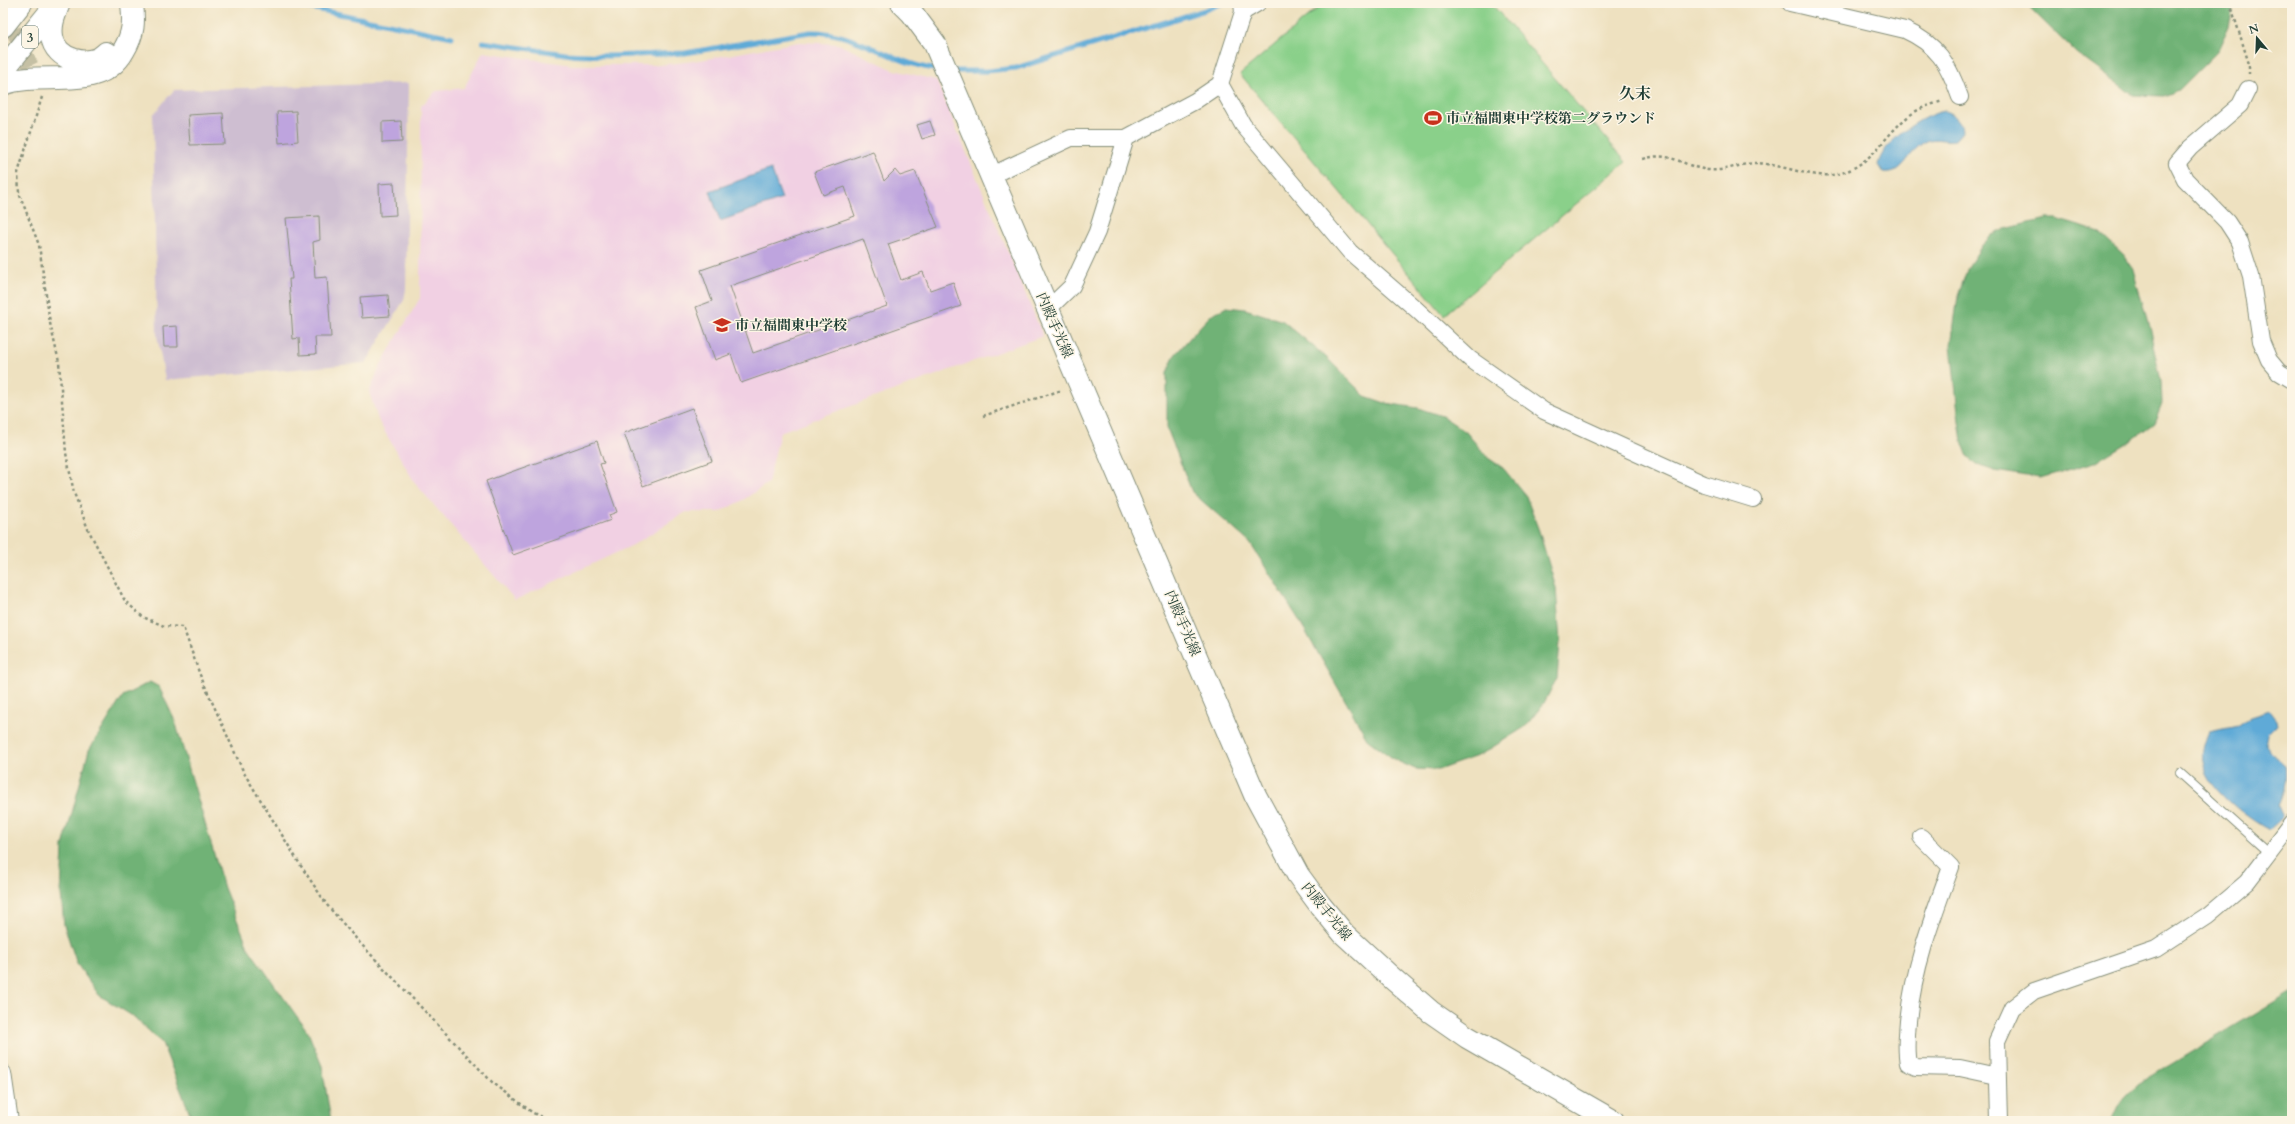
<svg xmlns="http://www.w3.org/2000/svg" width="2295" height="1124" viewBox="0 0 2295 1124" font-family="Cardo,'Noto Serif JP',serif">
	<rect width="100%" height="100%" fill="#fcf5e5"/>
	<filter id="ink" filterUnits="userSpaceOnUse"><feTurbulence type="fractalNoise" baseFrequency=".025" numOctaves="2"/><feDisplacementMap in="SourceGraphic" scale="8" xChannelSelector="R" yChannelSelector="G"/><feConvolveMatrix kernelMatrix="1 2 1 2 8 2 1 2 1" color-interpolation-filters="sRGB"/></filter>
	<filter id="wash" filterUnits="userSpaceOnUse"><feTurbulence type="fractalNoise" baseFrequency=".012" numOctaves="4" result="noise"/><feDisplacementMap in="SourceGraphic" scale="16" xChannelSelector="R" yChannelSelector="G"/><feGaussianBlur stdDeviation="0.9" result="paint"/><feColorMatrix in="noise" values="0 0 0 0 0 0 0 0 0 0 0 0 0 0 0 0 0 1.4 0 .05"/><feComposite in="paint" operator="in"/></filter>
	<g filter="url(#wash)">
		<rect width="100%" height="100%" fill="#eee1c0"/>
		<path fill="#f1d0e3" d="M799,42L838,44L894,70L936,80L1043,336L780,432L768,483L740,502L719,512H686L633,545L515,600L415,483L379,422L369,392L380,366L420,298L421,106L436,91L464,88L483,52L572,65H660L695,61Z"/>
		<path fill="#cebed1" d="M409,83L406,289L404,300L366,363L165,380L157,335L153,115L174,90Z"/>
		<path fill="#8ad08a" stroke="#54865f" d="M1324,3H1491L1626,162L1444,315L1240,74Z"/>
		<path fill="#6fb276" stroke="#477855" d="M2025,3H2234L2229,26L2217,52L2179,90L2164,96L2133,95L2076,53Z
			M2046,219H2056L2099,232L2124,255L2132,267L2149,326L2161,381L2162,403L2154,423L2128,442L2095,462L2040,478L1995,471L1977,465L1968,457L1962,441L1959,422L1951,345L1958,296L1968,267L1983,244L1992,235L2005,229Z
			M1227,307L1245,309L1283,321L1327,358L1365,396L1385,403L1418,408L1442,416L1466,432L1488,458L1503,468L1526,496L1539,531L1556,588L1560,642L1557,678L1544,703L1525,727L1480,755L1438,770L1415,769L1395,760L1368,740L1299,620L1250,543L1192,492L1167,428V373L1174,356L1195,332L1212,314Z
			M150,682L159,687L175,721L224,888L249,949L308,1032L322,1066L331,1121H193L162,1043L134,1017L99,995L77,964L64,925L61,894L63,846L89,750L123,696Z
			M2292,991V1121H2111L2118,1106L2137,1085Z"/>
		<path fill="#5faad7" stroke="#3f7486" d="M1945,111C1955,115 1962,121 1962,132L1955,140C1946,142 1936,137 1927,141C1909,148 1905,176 1883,173L1878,165C1882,142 1923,114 1945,111Z
			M771,169L782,199L720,221L710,191Z
			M2269,711L2276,720L2277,725L2268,734L2266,745L2274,756L2285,765C2287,780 2284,792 2278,806L2283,817L2269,830C2245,817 2196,781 2203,749C2204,744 2207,737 2209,732L2238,726L2250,717Z"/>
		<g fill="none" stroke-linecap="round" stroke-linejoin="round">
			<path stroke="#5faad7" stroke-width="5" d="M286,3L452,37
				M483,42L565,54L609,56L685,53L810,32C857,31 893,65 940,70
				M952,71H987L1016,68L1205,10L1223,3"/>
		</g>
		<g id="blocks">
			<path fill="#bea4de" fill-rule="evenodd" d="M296,111L298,141L279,143L277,112Z
				M223,113L225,144L190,145L188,115Z
				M401,121L402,142L382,143V122Z
				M930,121L935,135L922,139L917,125Z
				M873,151L884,181L895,170L900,176L915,171L938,227L888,244L901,280L923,272L930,290L953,282L961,306L741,383L731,354L715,360L696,307L712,301L701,270L855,216L845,187L823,195L814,172ZM863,239L887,306L753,353L730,286Z
				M394,183L396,215L380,216L379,184Z
				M319,216L320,240L313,242L315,278L327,277L331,337H315L316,354L300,355L299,338L293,339L289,279H292L286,218Z
				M388,295L390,316L362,318L360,297Z
				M177,326L178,347H164L163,327Z
				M692,408L712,461L643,486L624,433Z
				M597,441L604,463L600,464L617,512L609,515L611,520L513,555L486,481Z"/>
		</g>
	</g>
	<g filter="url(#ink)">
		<use href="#blocks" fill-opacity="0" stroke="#868f7a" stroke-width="1"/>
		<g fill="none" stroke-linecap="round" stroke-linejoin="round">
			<path stroke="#c5c0a4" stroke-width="16" stroke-dasharray="16 8" stroke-linecap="butt" d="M3,8L43,92"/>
			<g stroke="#868f7a" stroke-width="10">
				<path id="service" d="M2180,773L2270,854"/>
			</g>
			<g stroke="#868f7a" stroke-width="18">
				<path id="minor" d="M1790,3L1905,30C1938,45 1948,63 1960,97
					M1243,12L1258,3
					M1220,84L1243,125L1350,252L1416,309L1470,359L1544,411L1704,484L1753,499
					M2248,89L2240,105L2190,148L2177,163L2185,179L2227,222L2240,242L2251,276L2261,341L2269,360L2279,372L2292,380
					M990,176L1071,138H1126L1195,101L1220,84L1243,12L1242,3
					M1048,309L1072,286L1097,232L1126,138
					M1921,837L1951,867C1932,919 1914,966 1908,1021C1907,1035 1905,1049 1908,1063L1916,1067L1960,1068L1997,1076
					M3,1073L10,1121
					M1999,1121L1997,1041L2012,1008L2034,991L2156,949L2208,915L2247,882L2292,823"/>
			</g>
			<g stroke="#868f7a" stroke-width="24">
				<path id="secondary" d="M902,3L912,13L935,44L1255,795L1298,875L1320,905L1344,934L1393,979L1431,1012L1467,1037L1613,1121"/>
			</g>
			<g stroke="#868f7a" stroke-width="24">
				<path id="trunk" d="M59,3C55,14 50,24 52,36C54,60 91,70 106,53
					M3,26L21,3
					M3,70L55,6
					M3,84C43,69 100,94 124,50C134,33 134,22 132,3"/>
			</g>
			<path stroke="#868f7a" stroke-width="2.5" stroke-dasharray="3 3" stroke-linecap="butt" d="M2230,3L2249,64V74
				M42,97L18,173L19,193L39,245L50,323L59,362L66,453L74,493L88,529L125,601L143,617L164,626L183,627L200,675L244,773L301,866L327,905L360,943L492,1082L533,1113L550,1121
				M1643,159C1672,150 1682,167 1709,170C1725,172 1741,163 1757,163C1782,164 1813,180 1838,174C1874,165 1885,132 1913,113C1922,107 1933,104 1943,101
				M983,416L1062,390"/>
			<use href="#service" stroke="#fff" stroke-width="8"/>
			<use href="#minor" stroke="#fff" stroke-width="16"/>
			<use href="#secondary" stroke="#fff" stroke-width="22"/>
			<use href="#trunk" stroke="#fff" stroke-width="22"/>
		</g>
	</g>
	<defs>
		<g id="stadium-bare" transform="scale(1.38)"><path d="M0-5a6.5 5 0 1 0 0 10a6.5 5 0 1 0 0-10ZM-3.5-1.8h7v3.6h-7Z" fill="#c8321e" stroke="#fcf5e5" stroke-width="2.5" paint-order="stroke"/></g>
		<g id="school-bare" transform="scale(1.38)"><path d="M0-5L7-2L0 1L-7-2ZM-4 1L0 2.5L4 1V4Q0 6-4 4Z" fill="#c8321e" stroke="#fcf5e5" stroke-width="2.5" paint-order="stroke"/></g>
	</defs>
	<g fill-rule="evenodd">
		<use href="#stadium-bare" x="1433" y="118"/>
		<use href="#school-bare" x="722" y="325"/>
	</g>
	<g text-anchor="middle" stroke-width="3" stroke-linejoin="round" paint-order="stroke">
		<rect fill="#fcf5e5" stroke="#617469" stroke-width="1" x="22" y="26" width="16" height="22" rx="3"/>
		<g font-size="13" font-weight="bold" fill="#1f3d34">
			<text x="30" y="42">3</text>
		</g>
		<g font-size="14" font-weight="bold" fill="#1f3d34" stroke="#fcf5e5" text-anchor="start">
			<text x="1446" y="123">市立福間東中学校第二グラウンド</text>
			<text x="735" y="330">市立福間東中学校</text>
		</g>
		<g font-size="14" fill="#1f3d34" stroke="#fcf5e5">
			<text transform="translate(1055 325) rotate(66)" y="5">内殿手光線</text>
			<text transform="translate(1183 623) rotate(67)" y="5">内殿手光線</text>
			<text transform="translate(1327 911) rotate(51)" y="5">内殿手光線</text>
		</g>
		<g font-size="16" font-weight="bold" fill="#1f3d34" stroke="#fcf5e5">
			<text x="1635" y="99">久末</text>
		</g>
	</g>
	<rect width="2295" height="1124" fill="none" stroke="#fcf5e5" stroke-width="16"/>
	<g transform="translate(2257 38) rotate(341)" stroke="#fcf5e5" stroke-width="3" paint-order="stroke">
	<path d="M0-3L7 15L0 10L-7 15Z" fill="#1f3d34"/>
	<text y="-6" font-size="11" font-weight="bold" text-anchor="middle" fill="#1f3d34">N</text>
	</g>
</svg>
